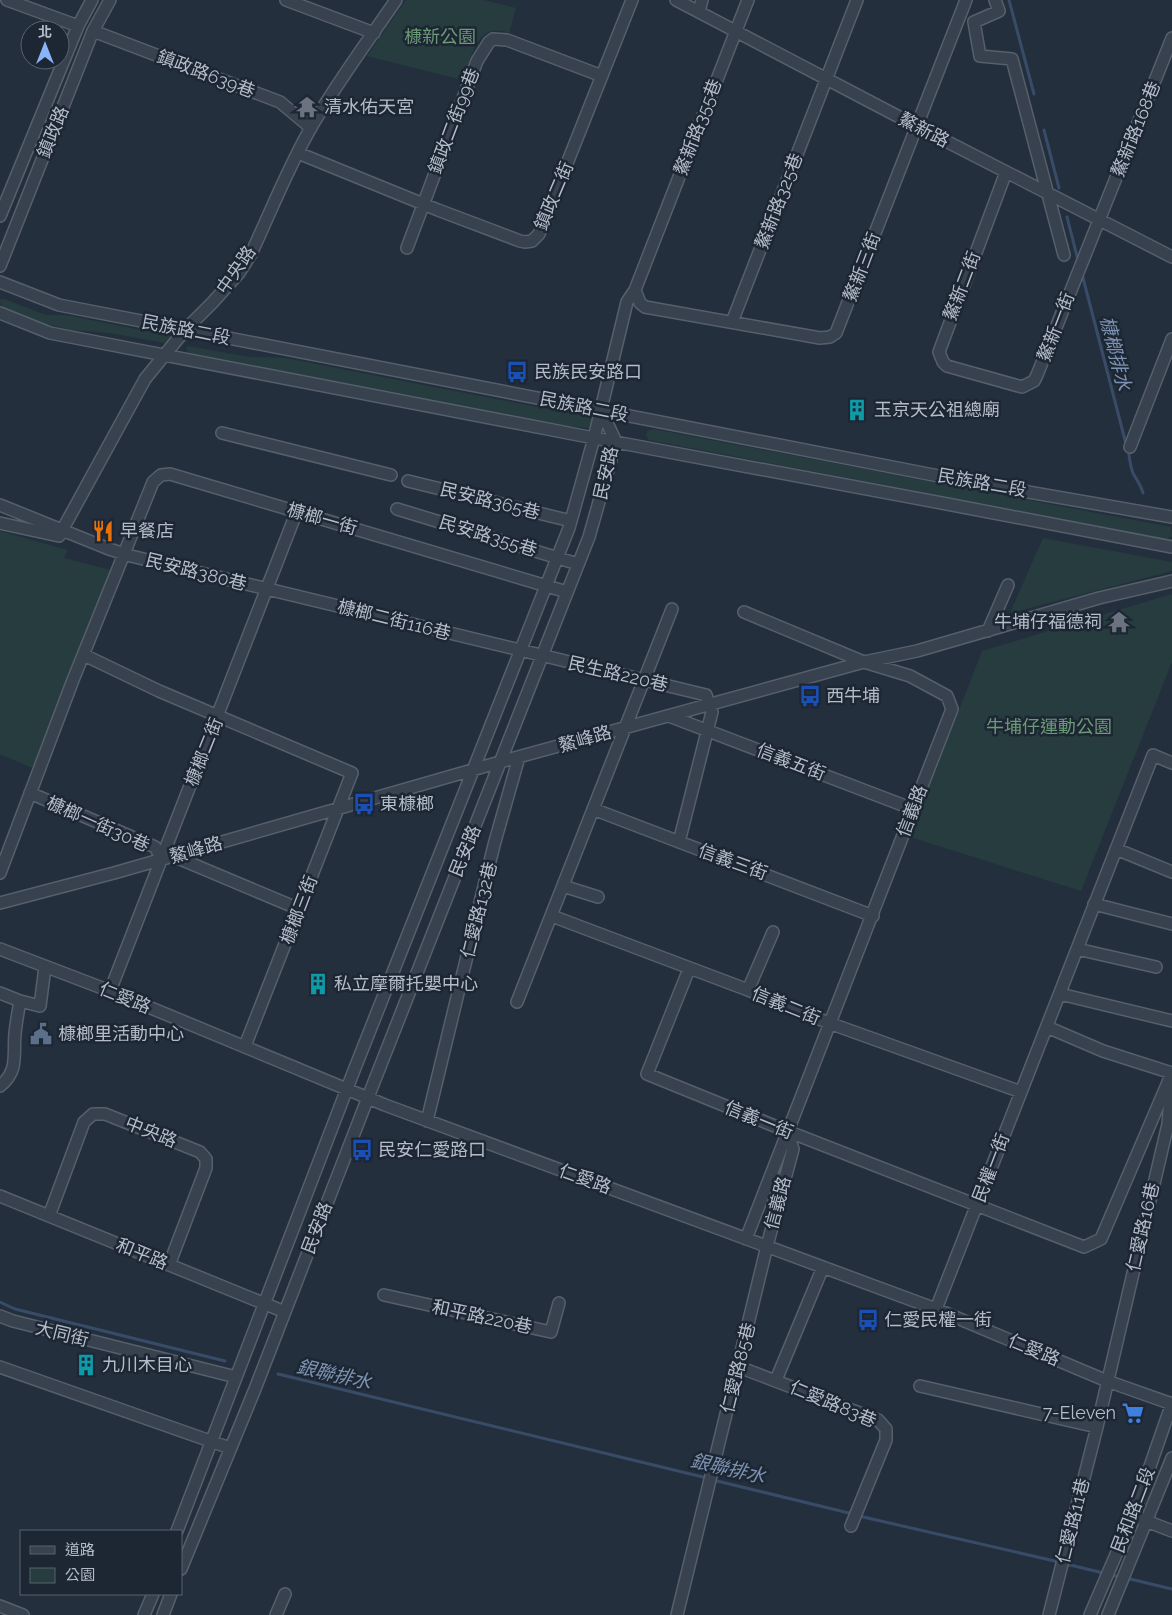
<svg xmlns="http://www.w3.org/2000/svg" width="1172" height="1615" viewBox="0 0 1172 1615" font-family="Raleway,'Noto Sans TC',sans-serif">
	<rect width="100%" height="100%" fill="#242f3e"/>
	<path fill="#263c3f" d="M406,0H484L516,8L509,33C476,21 472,57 463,80L367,56Z
		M0,299H4L46,315H66L166,335L169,336L171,339L165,343L109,333L72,330L45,324L1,307Z
		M187,346L250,357L285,358L589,417L592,420L591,426L587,428L558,425L189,353L186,348Z
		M653,429L1171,527L1172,536L1167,539L654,441L649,440L646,435L647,431Z
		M0,531L68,550L64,558L111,570L32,768L0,754Z
		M1043,538L1172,562V571L1010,613Z
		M1172,594V662L1081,891L910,837L982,651Z"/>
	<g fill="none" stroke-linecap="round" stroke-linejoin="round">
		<path stroke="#394c67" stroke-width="3" d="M1009,0L1034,94
			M1044,130L1059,188
			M1067,217L1078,260
			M1082,274L1126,444
			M1128,450C1130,458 1130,468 1134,475C1138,482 1141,485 1143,493
			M0,1302L15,1309L225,1361
			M278,1374L707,1478
			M713,1480L853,1514
			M859,1516L1059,1562
			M1066,1564L1120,1577
			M1126,1578L1172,1589"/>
		<g stroke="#565f6c" stroke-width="14">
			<path id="minor" d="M7,0L78,26
				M286,0L374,33
				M676,0L903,119L1172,257
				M995,0L999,11L974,22L980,56L1012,59L1064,255
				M699,12L702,0
				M93,31L280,102L311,128
				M298,153L438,210L520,241L525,242L532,241L539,234L632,0
				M1006,172L939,352L943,362L947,366L1022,387L1034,381L1037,375L1172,38
				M0,216L78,26L92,0
				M407,248L477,61L489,42L493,39L507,40L602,76
				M0,266L93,31L110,0
				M0,282L59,305L954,479L1172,517
				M635,290L640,303L645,307L820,338L830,337L836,333L966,0
				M0,313L50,333L594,438L947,504L1172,547
				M732,322L857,0
				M222,433L391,475
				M1130,447L1172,339
				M408,481L571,521
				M0,505L109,549L131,556L706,695L712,712L679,842
				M397,509L578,564
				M0,523L59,536L145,379L185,330L213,302L239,273L251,254C271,211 289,165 313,124C338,81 368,41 396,0
				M744,612L864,662L910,676L947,696L952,709L746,1239
				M988,631L1008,585
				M84,655L159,691L352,773L245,1046
				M669,716L913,809
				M30,793L155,847L162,859
				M593,809L873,916
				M1116,849L1172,872
				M173,856L299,909
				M0,873L73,680L153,482L161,475L170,474L567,592
				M563,886L598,897
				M0,903L114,873L500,762L864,662L917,651L1099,598L1172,581
				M1094,904L1172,924
				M552,916L748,990L829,1023L1021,1092
				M0,949L110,991L385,1105L936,1309L1107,1381L1172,1404
				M1077,949L1156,967
				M689,969L647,1074L787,1131L1084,1247L1101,1239L1172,1073
				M748,990L773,932
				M110,991L297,511
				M0,993L20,1001
				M1060,994L1172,1021
				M517,1002L672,609
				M1047,1027L1103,1051L1172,1073L1168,1124L1097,1427L1049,1615
				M0,1086C19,1071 13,1055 15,1034C16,1023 18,1012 20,1001L40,1006L45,967
				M427,1121L494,845L519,757
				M0,1196L285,1312
				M49,1216L84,1122L93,1114H105L200,1152L206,1159V1168L169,1265
				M384,1295L551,1332L559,1303
				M936,1309L1153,755L1172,763
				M0,1316L13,1321L236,1377
				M0,1367L230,1448
				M739,1367L878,1420L886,1429V1440L851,1526
				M776,1380L823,1267
				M920,1386L1097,1427
				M1141,1519L1172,1531
				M177,1531L353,1073L569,528L594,438L627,302L635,290L748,0
				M181,1569L255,1389L374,1082L589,537L616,442L601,410
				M0,1606L23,1615
				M144,1615L153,1594
				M163,1615L171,1594
				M276,1615L285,1594
				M677,1615L767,1246L793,1149L787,1131
				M1090,1615L1133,1515L1172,1403
				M1108,1615L1172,1458"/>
		</g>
		<use href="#minor" stroke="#38414e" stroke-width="11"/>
	</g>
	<defs>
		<g id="temple-bare" transform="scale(1.725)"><path d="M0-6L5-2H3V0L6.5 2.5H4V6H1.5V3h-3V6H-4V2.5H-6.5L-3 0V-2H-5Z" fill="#6b7280" stroke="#1d2633" stroke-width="2.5" paint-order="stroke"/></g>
		<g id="bus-bare" transform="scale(1.725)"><path d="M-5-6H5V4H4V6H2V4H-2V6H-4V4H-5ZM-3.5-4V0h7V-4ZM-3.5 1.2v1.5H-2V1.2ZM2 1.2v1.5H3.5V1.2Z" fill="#1a4fb4" stroke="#1d2633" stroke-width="2.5" paint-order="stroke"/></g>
		<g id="building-bare" transform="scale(1.725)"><path d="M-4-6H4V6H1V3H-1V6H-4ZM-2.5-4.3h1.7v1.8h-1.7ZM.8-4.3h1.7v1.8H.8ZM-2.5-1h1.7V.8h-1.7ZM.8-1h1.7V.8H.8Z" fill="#0f9aa8" stroke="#1d2633" stroke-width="2.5" paint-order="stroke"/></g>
		<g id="restaurant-bare" transform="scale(1.725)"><path d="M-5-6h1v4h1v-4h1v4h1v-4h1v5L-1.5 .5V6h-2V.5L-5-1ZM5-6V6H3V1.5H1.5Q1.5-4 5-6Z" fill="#e8710a" stroke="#1d2633" stroke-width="2.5" paint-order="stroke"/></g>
		<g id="civic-bare" transform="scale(1.725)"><path d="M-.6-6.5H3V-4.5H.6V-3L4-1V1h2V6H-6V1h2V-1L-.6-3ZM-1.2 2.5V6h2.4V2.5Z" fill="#5c6f8a" stroke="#1d2633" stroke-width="2.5" paint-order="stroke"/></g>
		<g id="supermarket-bare" transform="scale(1.725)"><path d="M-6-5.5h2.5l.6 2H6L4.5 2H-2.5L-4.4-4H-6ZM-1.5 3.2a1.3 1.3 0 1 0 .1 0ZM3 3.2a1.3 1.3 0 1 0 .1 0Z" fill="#3f7fe0" stroke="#1d2633" stroke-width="2.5" paint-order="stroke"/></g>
	</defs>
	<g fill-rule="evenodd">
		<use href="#temple-bare" x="307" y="107"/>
		<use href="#bus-bare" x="517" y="372"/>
		<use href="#building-bare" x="857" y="410"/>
		<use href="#restaurant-bare" x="103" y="531"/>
		<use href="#temple-bare" x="1119" y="622"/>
		<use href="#bus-bare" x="810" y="696"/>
		<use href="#bus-bare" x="364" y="804"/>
		<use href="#building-bare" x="318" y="984"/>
		<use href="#civic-bare" x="41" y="1034"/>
		<use href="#bus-bare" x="362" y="1150"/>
		<use href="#bus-bare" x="868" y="1320"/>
		<use href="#building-bare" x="86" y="1365"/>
		<use href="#supermarket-bare" x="1133" y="1413"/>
	</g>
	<g text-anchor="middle" stroke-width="5" stroke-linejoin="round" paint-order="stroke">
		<g font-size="18" fill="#6b9a76" stroke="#1d2633">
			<text x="440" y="43">槺新公園</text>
			<text x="1049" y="733">牛埔仔運動公園</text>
		</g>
		<g font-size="18" fill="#b4bcc9" stroke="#1d2633">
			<text transform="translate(206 74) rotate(21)" y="6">鎮政路639巷</text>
			<text transform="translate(454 121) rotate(-69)" y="6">鎮政二街99巷</text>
			<text transform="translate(698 127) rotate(-69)" y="6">鰲新路355巷</text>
			<text transform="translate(1136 129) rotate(-68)" y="6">鰲新路168巷</text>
			<text transform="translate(924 130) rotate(27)" y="6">鰲新路</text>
			<text transform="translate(53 132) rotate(-68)" y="6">鎮政路</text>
			<text transform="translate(554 196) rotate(-67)" y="6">鎮政二街</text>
			<text transform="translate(779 201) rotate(-69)" y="6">鰲新路325巷</text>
			<text transform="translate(862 267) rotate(-69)" y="6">鰲新三街</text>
			<text transform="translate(236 270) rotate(-55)" y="6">中央路</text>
			<text transform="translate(962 286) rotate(-69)" y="6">鰲新二街</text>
			<text transform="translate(1056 327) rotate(-69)" y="6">鰲新一街</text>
			<text transform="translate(186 330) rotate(11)" y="6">民族路二段</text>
			<text transform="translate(584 407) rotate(11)" y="6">民族路二段</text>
			<text transform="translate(606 473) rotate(-77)" y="6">民安路</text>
			<text transform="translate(982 483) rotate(10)" y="6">民族路二段</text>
			<text transform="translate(490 501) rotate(14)" y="6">民安路365巷</text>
			<text transform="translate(322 519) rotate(16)" y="6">槺榔一街</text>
			<text transform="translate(488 536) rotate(17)" y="6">民安路355巷</text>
			<text transform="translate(196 572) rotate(14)" y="6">民安路380巷</text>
			<text transform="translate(394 620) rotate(14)" y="6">槺榔二街116巷</text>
			<text transform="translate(618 674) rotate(13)" y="6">民生路220巷</text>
			<text transform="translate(585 739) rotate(-16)" y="6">鰲峰路</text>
			<text transform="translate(204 752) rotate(-68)" y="6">槺榔二街</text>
			<text transform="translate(791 762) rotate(21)" y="6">信義五街</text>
			<text transform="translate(912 811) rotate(-69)" y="6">信義路</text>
			<text transform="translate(98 824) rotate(24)" y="6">槺榔一街30巷</text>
			<text transform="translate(196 850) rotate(-16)" y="6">鰲峰路</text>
			<text transform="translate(465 851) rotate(-68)" y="6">民安路</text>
			<text transform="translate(733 862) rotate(20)" y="6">信義三街</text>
			<text transform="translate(299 910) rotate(-69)" y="6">槺榔三街</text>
			<text transform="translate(479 910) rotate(-76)" y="6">仁愛路132巷</text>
			<text transform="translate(125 998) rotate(22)" y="6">仁愛路</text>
			<text transform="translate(786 1006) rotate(22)" y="6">信義二街</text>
			<text transform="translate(759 1120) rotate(22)" y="6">信義一街</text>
			<text transform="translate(151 1132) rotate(22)" y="6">中央路</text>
			<text transform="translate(991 1168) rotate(-69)" y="6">民權一街</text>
			<text transform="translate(585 1179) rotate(20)" y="6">仁愛路</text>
			<text transform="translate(778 1203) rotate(-75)" y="6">信義路</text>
			<text transform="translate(1143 1227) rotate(-77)" y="6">仁愛路16巷</text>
			<text transform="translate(317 1228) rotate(-69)" y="6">民安路</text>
			<text transform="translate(142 1254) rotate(22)" y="6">和平路</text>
			<text transform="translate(482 1317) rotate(12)" y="6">和平路220巷</text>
			<text transform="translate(62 1334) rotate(14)" y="6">大同街</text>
			<text transform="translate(1034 1350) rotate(23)" y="6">仁愛路</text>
			<text transform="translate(738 1368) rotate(-76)" y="6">仁愛路85巷</text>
			<text transform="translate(833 1404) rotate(23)" y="6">仁愛路83巷</text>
			<text transform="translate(1133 1510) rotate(-69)" y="6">民和路二段</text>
			<text transform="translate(1073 1521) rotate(-76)" y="6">仁愛路11巷</text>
		</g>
		<g font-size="18" fill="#b4bcc9" stroke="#1d2633" text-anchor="start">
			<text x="324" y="113">清水佑天宮</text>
			<text x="534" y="378">民族民安路口</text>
			<text x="874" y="416">玉京天公祖總廟</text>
			<text x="120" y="537">早餐店</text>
			<text x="1102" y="628" text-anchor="end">牛埔仔福德祠</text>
			<text x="826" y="702">西牛埔</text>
			<text x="380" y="810">東槺榔</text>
			<text x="334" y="990">私立摩爾托嬰中心</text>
			<text x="58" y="1040">槺榔里活動中心</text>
			<text x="378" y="1156">民安仁愛路口</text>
			<text x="884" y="1326">仁愛民權一街</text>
			<text x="102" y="1371">九川木目心</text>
			<text x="1116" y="1419" text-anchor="end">7-Eleven</text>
		</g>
		<g font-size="19" font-style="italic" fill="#7c92b1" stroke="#1d2633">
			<text transform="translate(1116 353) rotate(76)" y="7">槺榔排水</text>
			<text transform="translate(334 1374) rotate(13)" y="7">銀聯排水</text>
			<text transform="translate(728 1468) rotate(13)" y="7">銀聯排水</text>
		</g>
	</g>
	<rect x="20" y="1530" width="162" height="65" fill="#1d2633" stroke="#59626f"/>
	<rect x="30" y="1546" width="25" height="8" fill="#38414e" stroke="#59626f"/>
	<text x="65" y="1555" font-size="15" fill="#b4bcc9">道路</text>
	<rect x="30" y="1568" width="25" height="15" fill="#263c3f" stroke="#59626f"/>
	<text x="65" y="1580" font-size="15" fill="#b4bcc9">公園</text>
	<g transform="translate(45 45)"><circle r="24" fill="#1d2633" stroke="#59626f"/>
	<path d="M0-4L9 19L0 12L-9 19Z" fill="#8ab4f8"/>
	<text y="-8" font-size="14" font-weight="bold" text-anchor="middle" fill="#b4bcc9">北</text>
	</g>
</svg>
